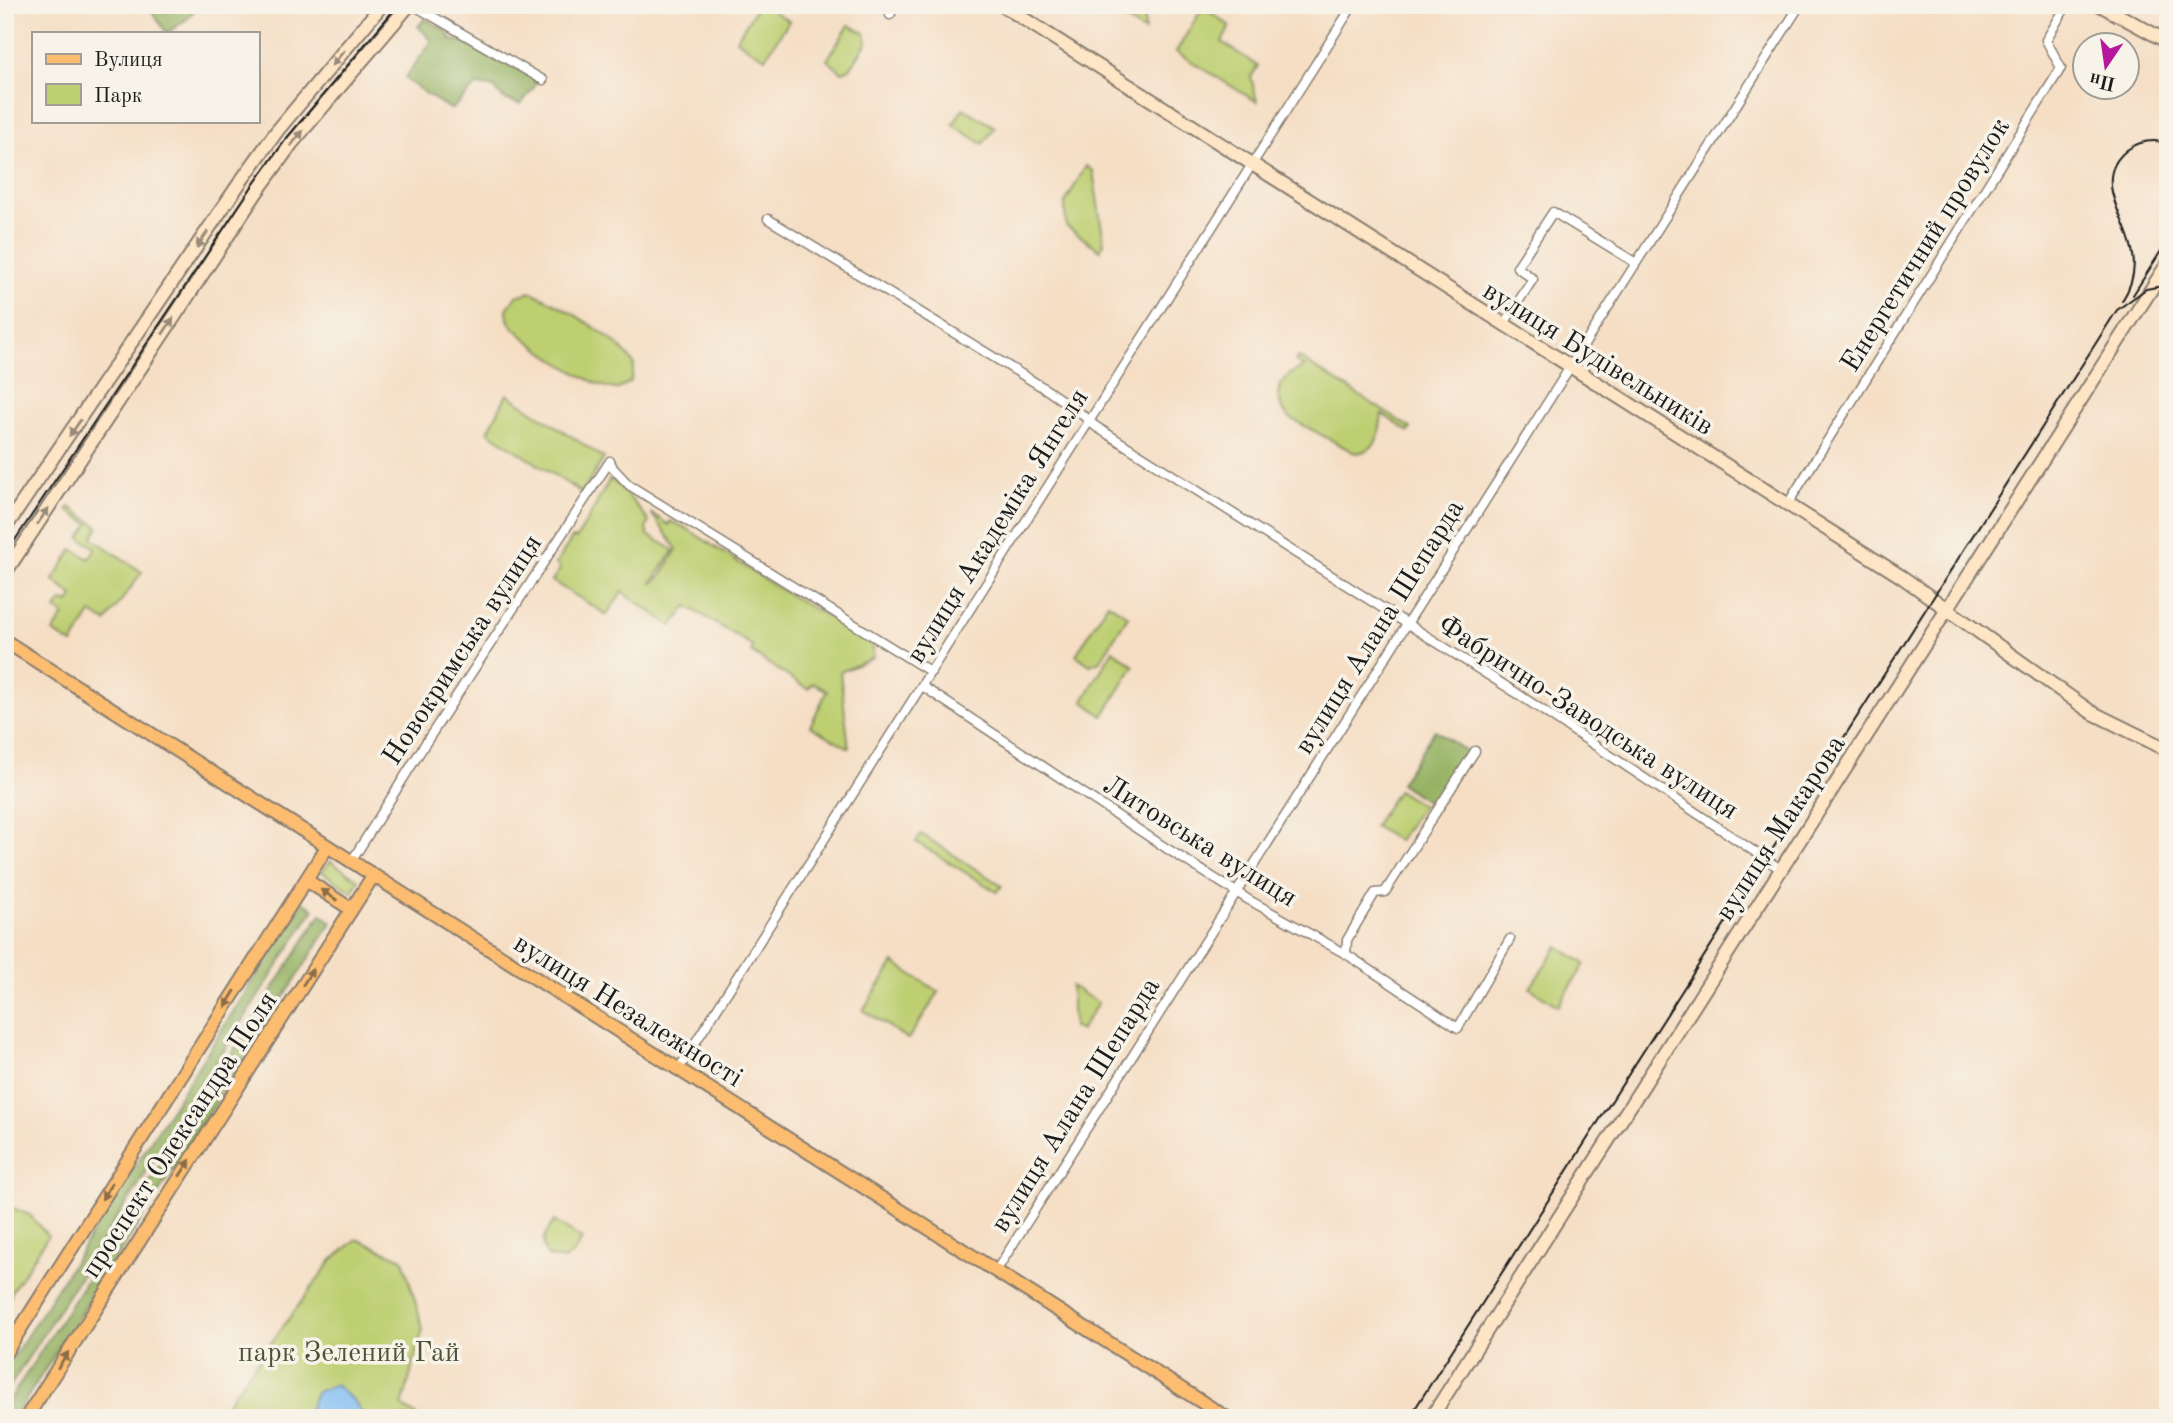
<svg xmlns="http://www.w3.org/2000/svg" width="2173" height="1423" viewBox="0 0 2173 1423" font-family="'Old Standard TT',serif">
	<rect width="100%" height="100%" fill="#f7f3e8"/>
	<filter id="ink" filterUnits="userSpaceOnUse"><feTurbulence type="fractalNoise" baseFrequency=".0143" numOctaves="2"/><feDisplacementMap in="SourceGraphic" scale="14" xChannelSelector="R" yChannelSelector="G"/><feConvolveMatrix kernelMatrix="1 2 1 2 8 2 1 2 1" color-interpolation-filters="sRGB"/></filter>
	<filter id="wash" filterUnits="userSpaceOnUse"><feTurbulence type="fractalNoise" baseFrequency=".00686" numOctaves="4" result="noise"/><feDisplacementMap in="SourceGraphic" scale="28" xChannelSelector="R" yChannelSelector="G"/><feGaussianBlur stdDeviation="1.57" result="paint"/><feColorMatrix in="noise" values="0 0 0 0 0 0 0 0 0 0 0 0 0 0 0 0 0 1.4 0 .05"/><feComposite in="paint" operator="in"/></filter>
	<g filter="url(#wash)">
		<rect width="100%" height="100%" fill="#f5dec4"/>
		<path fill="#becf72" stroke="#6d7647" stroke-width="2" d="M758,5H763L789,21L765,58L736,40Z
			M1102,5H1144L1145,32Z
			M1203,7L1230,26L1222,42L1258,66L1251,77L1257,102L1176,52Z
			M849,25L865,33L867,42L850,69L842,72L827,60Z
			M963,108L995,127L983,144L953,125Z
			M1086,166L1093,171L1104,243L1100,250L1066,226L1065,203Z
			M531,292C557,303 623,340 634,365L631,381L618,389C596,390 525,343 511,324C507,320 507,314 507,309L516,296Z
			M1298,357L1411,428L1409,432L1382,414C1379,433 1380,451 1355,453L1290,418L1282,409L1278,396L1280,385L1291,373L1304,367L1295,361Z
			M507,394L604,458L582,493L488,432Z
			M610,479C626,491 637,506 649,522L646,529L648,535L674,550L651,584L660,577L677,549L651,513L669,525L670,521L686,528L779,589L863,637L873,646V658L840,672L849,748L810,726L827,691L813,683L808,689L801,685L751,652L753,646L687,606L672,626L622,592L607,615L552,581L560,569L556,564L572,538L576,539C589,519 598,500 610,479Z
			M70,507L99,527L92,538L142,572L106,622L91,613L72,644L53,632L64,615L56,609L62,601L69,603L73,596L53,580L73,549L89,559L96,548L80,538L89,524L67,510Z
			M1108,603L1128,616L1100,661L1090,665L1076,655Z
			M1113,650L1134,666L1103,716L1083,701Z
			M1398,790L1422,806L1398,841L1374,826Z
			M921,834L1002,886L997,892L916,842Z
			M330,861L359,880L352,892L322,872Z
			M1558,946L1585,964L1558,1006L1530,988Z
			M894,963L939,992L908,1039L863,1010Z
			M1071,986L1098,1003L1080,1031L1073,1027Z
			M5,1205L30,1215L48,1236L12,1291L8,1308Z
			M554,1221L582,1239L573,1254L564,1260L549,1257C537,1244 546,1233 554,1221Z
			M357,1239L403,1259L423,1329L402,1406L420,1418H216L332,1260Z"/>
		<path fill="#96b264" stroke="#596740" stroke-width="2" d="M147,5H199L187,19L167,33Z
			M425,19L446,30L452,40L463,41L494,60L506,61L535,79V86L521,104L504,99L494,88L477,85L452,109C446,108 408,82 405,78L432,41L418,26Z
			M1435,730L1470,754L1434,806L1400,783Z
			M303,902L314,909L5,1394V1370Z
			M321,914L332,922L14,1418H5V1407Z"/>
		<path fill="#81bdf4" stroke="#4e6c88" stroke-width="2" d="M335,1385L354,1401L365,1418H306L316,1392Z"/>
	</g>
	<g filter="url(#ink)">
		<g fill="none" stroke-linecap="round" stroke-linejoin="round">
			<g stroke="#887d70" stroke-width="11">
				<path id="street" d="M413,5L543,80
					M890,15L896,5
					M768,219L1044,388L1079,412L1095,426L1515,692L1782,870
					M1503,325L1533,279L1517,267L1553,212L1636,263
					M610,461L613,468L629,485L931,672
					M1787,505L2061,68L2046,40L2067,5
					M922,686L1166,848L1249,900L1346,954L1458,1028L1510,939
					M351,862L425,744L610,461
					M1346,954L1347,940L1375,893L1385,892L1475,751
					M678,1070L1353,5
					M996,1271L1800,5"/>
			</g>
			<g stroke="#887d70" stroke-width="16">
				<path id="secondary" d="M1002,5L1902,577L2091,712L2168,750
					M2100,5L2168,42
					M5,528L241,181L277,131L382,5
					M5,573L256,193L292,143L409,5
					M1431,1418L2168,263"/>
			</g>
			<g stroke="#887d70" stroke-width="16">
				<path id="primary" d="M5,641L1227,1418
					M306,880L351,909
					M5,1353L327,847
					M26,1418L373,876"/>
			</g>
			<use href="#street" stroke="#fff" stroke-width="8"/>
			<use href="#secondary" stroke="#fee5c5" stroke-width="12"/>
			<use href="#primary" stroke="#fcbd6f" stroke-width="12"/>
			<path stroke="#1c1c1c" stroke-width="2" d="M2133,295L2168,240
				M2122,301C2131,287 2136,272 2133,255C2129,220 2089,180 2127,150C2139,141 2153,139 2168,143
				M5,555L251,188L286,139L398,5
				M1409,1418L2117,310L2146,289L2168,285"/>
		</g>
		<defs><path id="oneway-solid" d="M-6-.8H1V-3.2L6.5 0L1 3.2V.8H-6Z" transform="scale(1.75)"/></defs>
		<g fill="#988b79">
			<use href="#oneway-solid" transform="translate(338 58) rotate(130)"/>
			<use href="#oneway-solid" transform="translate(297 138) rotate(-51)"/>
			<use href="#oneway-solid" transform="translate(202 240) rotate(124)"/>
			<use href="#oneway-solid" transform="translate(168 326) rotate(-57)"/>
			<use href="#oneway-solid" transform="translate(75 428) rotate(125)"/>
			<use href="#oneway-solid" transform="translate(43 516) rotate(-56)"/>
		</g>
		<g fill="#8c6c46">
			<use href="#oneway-solid" transform="translate(329 895) rotate(-147)"/>
			<use href="#oneway-solid" transform="translate(308 977) rotate(-57)"/>
			<use href="#oneway-solid" transform="translate(230 999) rotate(122)"/>
			<use href="#oneway-solid" transform="translate(185 1168) rotate(-57)"/>
			<use href="#oneway-solid" transform="translate(107 1191) rotate(122)"/>
			<use href="#oneway-solid" transform="translate(63 1360) rotate(-57)"/>
		</g>
	</g>
	<g text-anchor="middle" stroke-width="7" stroke-linejoin="round" paint-order="stroke">
		<g font-size="28" fill="#1c1c1c" stroke="#f7f3e8">
			<text transform="translate(1924 244) rotate(-58)" y="10">Енергетичний провулок</text>
			<text transform="translate(1599 357) rotate(32)" y="10">вулиця Будівельників</text>
			<text transform="translate(996 525) rotate(-58)" y="10">вулиця Академіка Янгеля</text>
			<text transform="translate(1378 626) rotate(-58)" y="10">вулиця Алана Шепарда</text>
			<text transform="translate(461 649) rotate(-57)" y="10">Новокримська вулиця</text>
			<text transform="translate(1589 716) rotate(33)" y="10">Фабрично-Заводська вулиця</text>
			<text transform="translate(1779 827) rotate(-57)" y="10">вулиця Макарова</text>
			<text transform="translate(1201 840) rotate(32)" y="10">Литовська вулиця</text>
			<text transform="translate(629 1009) rotate(32)" y="10">вулиця Незалежності</text>
			<text transform="translate(1074 1104) rotate(-58)" y="10">вулиця Алана Шепарда</text>
			<text transform="translate(178 1134) rotate(-57)" y="10">проспект Олександра Поля</text>
		</g>
		<g font-size="28" fill="#4d5236" stroke="#f7f3e8">
			<text x="349" y="1361">парк Зелений Гай</text>
		</g>
	</g>
	<rect width="2173" height="1423" fill="none" stroke="#f7f3e8" stroke-width="28"/>
	<rect x="32" y="32" width="228" height="91" fill="#f7f3e8" stroke="#9f9d96" stroke-width="2"/>
	<rect x="46" y="54" width="35" height="10" fill="#fcbd6f" stroke="#9f9d96" stroke-width="2"/>
	<text x="94" y="66" font-size="21" fill="#1c1c1c">Вулиця</text>
	<rect x="46" y="84" width="35" height="21" fill="#becf72" stroke="#9f9d96" stroke-width="2"/>
	<text x="94" y="102" font-size="21" fill="#1c1c1c">Парк</text>
	<g transform="translate(2106 66) rotate(193)"><circle r="33" fill="#f7f3e8" stroke="#9f9d96" stroke-width="2"/>
	<path d="M0-5L12 26L0 18L-12 26Z" fill="#b5179e"/>
	<text y="-10" font-size="19" font-weight="bold" text-anchor="middle" fill="#1c1c1c">Пн</text>
	</g>
</svg>
